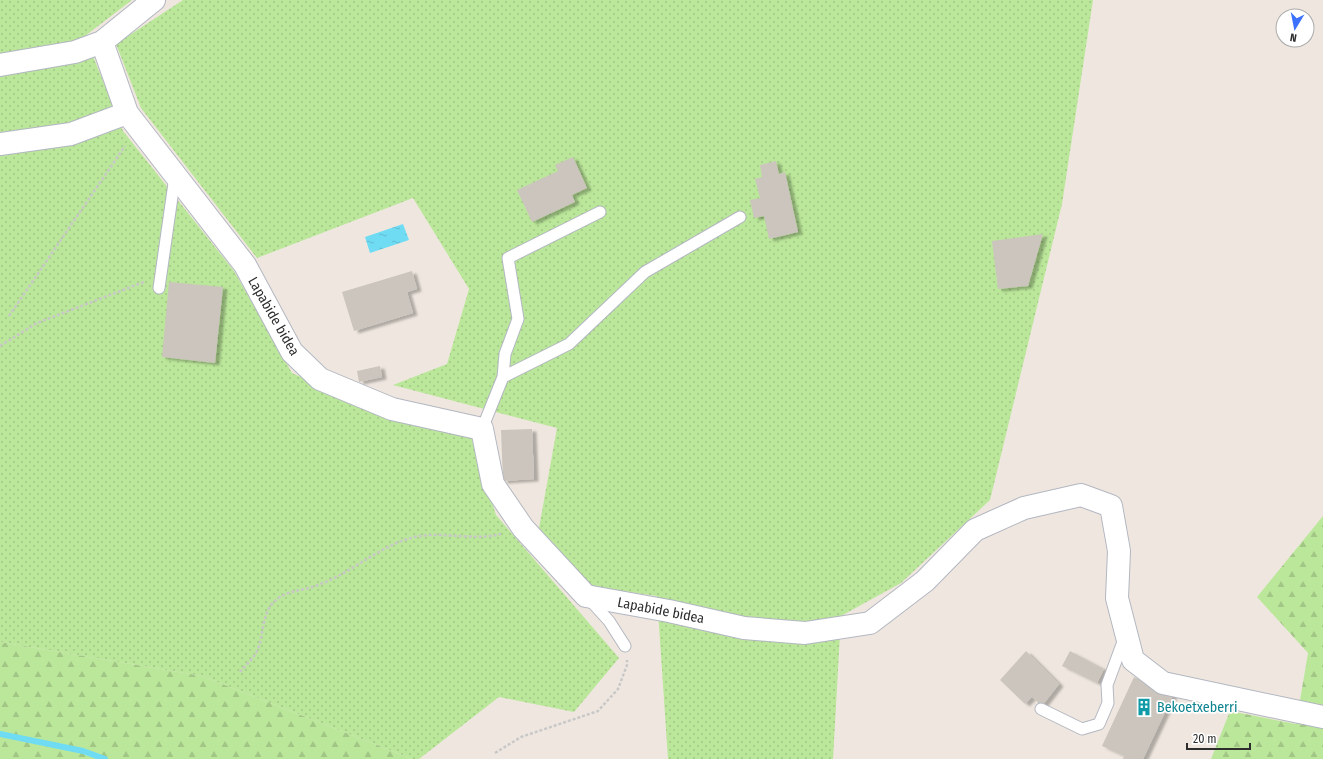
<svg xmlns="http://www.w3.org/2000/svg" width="1323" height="759" viewBox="0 0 1323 759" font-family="'Fira Sans Condensed',sans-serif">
	<defs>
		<pattern id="grass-dots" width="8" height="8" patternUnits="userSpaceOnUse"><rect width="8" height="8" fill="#bbe79a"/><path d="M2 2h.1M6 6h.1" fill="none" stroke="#a1c685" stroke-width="1.8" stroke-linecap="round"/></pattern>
		<pattern id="forest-firs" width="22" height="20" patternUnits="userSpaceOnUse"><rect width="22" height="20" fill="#bbe79a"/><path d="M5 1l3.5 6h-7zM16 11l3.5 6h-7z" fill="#a1c685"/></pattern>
		<pattern id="water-ripples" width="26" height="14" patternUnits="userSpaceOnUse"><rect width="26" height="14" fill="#6fdcf4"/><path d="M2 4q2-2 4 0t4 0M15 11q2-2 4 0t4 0" fill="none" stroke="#60bdd2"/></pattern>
		<filter id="shadow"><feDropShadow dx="4.5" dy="2.5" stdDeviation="1" flood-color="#0004"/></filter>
	</defs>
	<rect width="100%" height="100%" fill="#efe7df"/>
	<path fill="url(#grass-dots)" d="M0,0H132L85,36L123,131L234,271L292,373L394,419L471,437L496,515L619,658L574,712L499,697L419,759H412L202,676L0,642Z
		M183,0H1093L1062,204L990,500L901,583L841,616L833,759H668L657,596L589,586L539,528L557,428L393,385L447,364L469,289L413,198L257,258L141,108L116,44Z"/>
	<path fill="url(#forest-firs)" d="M1323,516V759H1211L1230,711L1296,724L1308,653L1257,597Z
		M0,642L202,676L412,759H0Z"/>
	<path fill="url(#water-ripples)" d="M403,224L409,240L370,253L365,237Z"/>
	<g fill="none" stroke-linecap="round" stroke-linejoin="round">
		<path stroke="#6fdcf4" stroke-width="6" d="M0,734L83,751L105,759"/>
	</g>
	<path fill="#cbc5bd" filter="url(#shadow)" d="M573,157L587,188L572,195L575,202L532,222L517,190L558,171L555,165Z
		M776,161L779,174L785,172L798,232L769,239L764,216L754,218L750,200L760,198L755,179L762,177L760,165Z
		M1043,234L1028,286L998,289L992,241Z
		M412,271L417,289L407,292L413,313L354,331L342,292Z
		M169,282L223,287L215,363L162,357Z
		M380,366L382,377L359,382L357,371Z
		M532,429L534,479L503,481L501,430Z
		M1026,651L1059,684L1042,706L1032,697L1025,704L1000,680Z
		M1070,651L1104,669L1097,683L1062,666Z
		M1134,677L1173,695L1143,759H1123L1124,756L1102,746Z"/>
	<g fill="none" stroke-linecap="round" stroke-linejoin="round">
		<g stroke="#b3b7c1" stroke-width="13">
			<path id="lane" d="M159,288L175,176
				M503,377L505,354L518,319L508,258L600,212
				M482,429L503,377L569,344L645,272L740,217
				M589,599L609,621L625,646
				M1041,709L1082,729L1099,724L1108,703L1107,685L1124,639"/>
		</g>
		<g stroke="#b3b7c1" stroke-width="24">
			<path id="street" d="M102,42L127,113L245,265L292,352L320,379L392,409L482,429L493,484L523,528L586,596L669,611L744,628L805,633L870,623L925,581L975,530L1024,508L1081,495L1111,506L1119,551L1117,598L1133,660L1163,683L1323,717
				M0,65L75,52L102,42L154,0
				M0,144L71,134L127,113"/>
		</g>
		<path stroke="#c8c8c8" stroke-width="2.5" stroke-dasharray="3 2" stroke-linecap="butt" d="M9,316L125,146
			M0,346L37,323L144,282
			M240,672C245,666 252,660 256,653C264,639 261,617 272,604C285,589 301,592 318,585C354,572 382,543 419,536C446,532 475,541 501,534
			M495,753L521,737L598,711L618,689L627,665V660"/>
		<use href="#lane" stroke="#fff" stroke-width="11"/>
		<use href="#street" stroke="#fff" stroke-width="22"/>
	</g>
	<defs>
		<g id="building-bare" transform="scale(1.38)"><path d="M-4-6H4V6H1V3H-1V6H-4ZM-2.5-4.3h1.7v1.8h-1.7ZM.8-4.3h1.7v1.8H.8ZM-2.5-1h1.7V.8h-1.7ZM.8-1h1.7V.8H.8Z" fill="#0f9aa8" stroke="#fff" stroke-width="2.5" paint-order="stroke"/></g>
	</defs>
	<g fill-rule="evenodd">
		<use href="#building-bare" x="1144" y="707"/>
	</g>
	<g text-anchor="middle" stroke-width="3.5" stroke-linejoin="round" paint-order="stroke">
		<g font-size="14" fill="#2d2d2d" stroke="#fff">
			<text transform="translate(274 316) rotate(60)" y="5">Lapabide bidea</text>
			<text transform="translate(661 610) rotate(11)" y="5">Lapabide bidea</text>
		</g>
		<g font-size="14" fill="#0d838f" stroke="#fff" text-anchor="start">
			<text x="1157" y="712">Bekoetxeberri</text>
		</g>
	</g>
	<g transform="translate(1295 28) rotate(190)"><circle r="19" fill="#ffffff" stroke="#ababab"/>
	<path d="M0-3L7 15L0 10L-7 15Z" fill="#3c71ff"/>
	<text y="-6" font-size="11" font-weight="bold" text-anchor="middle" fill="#2d2d2d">N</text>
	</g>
	<path d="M1187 743v6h63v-6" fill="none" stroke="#2d2d2d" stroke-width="2"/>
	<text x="1193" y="743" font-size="12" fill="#2d2d2d" stroke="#ffffff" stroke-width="3" paint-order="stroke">20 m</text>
</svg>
